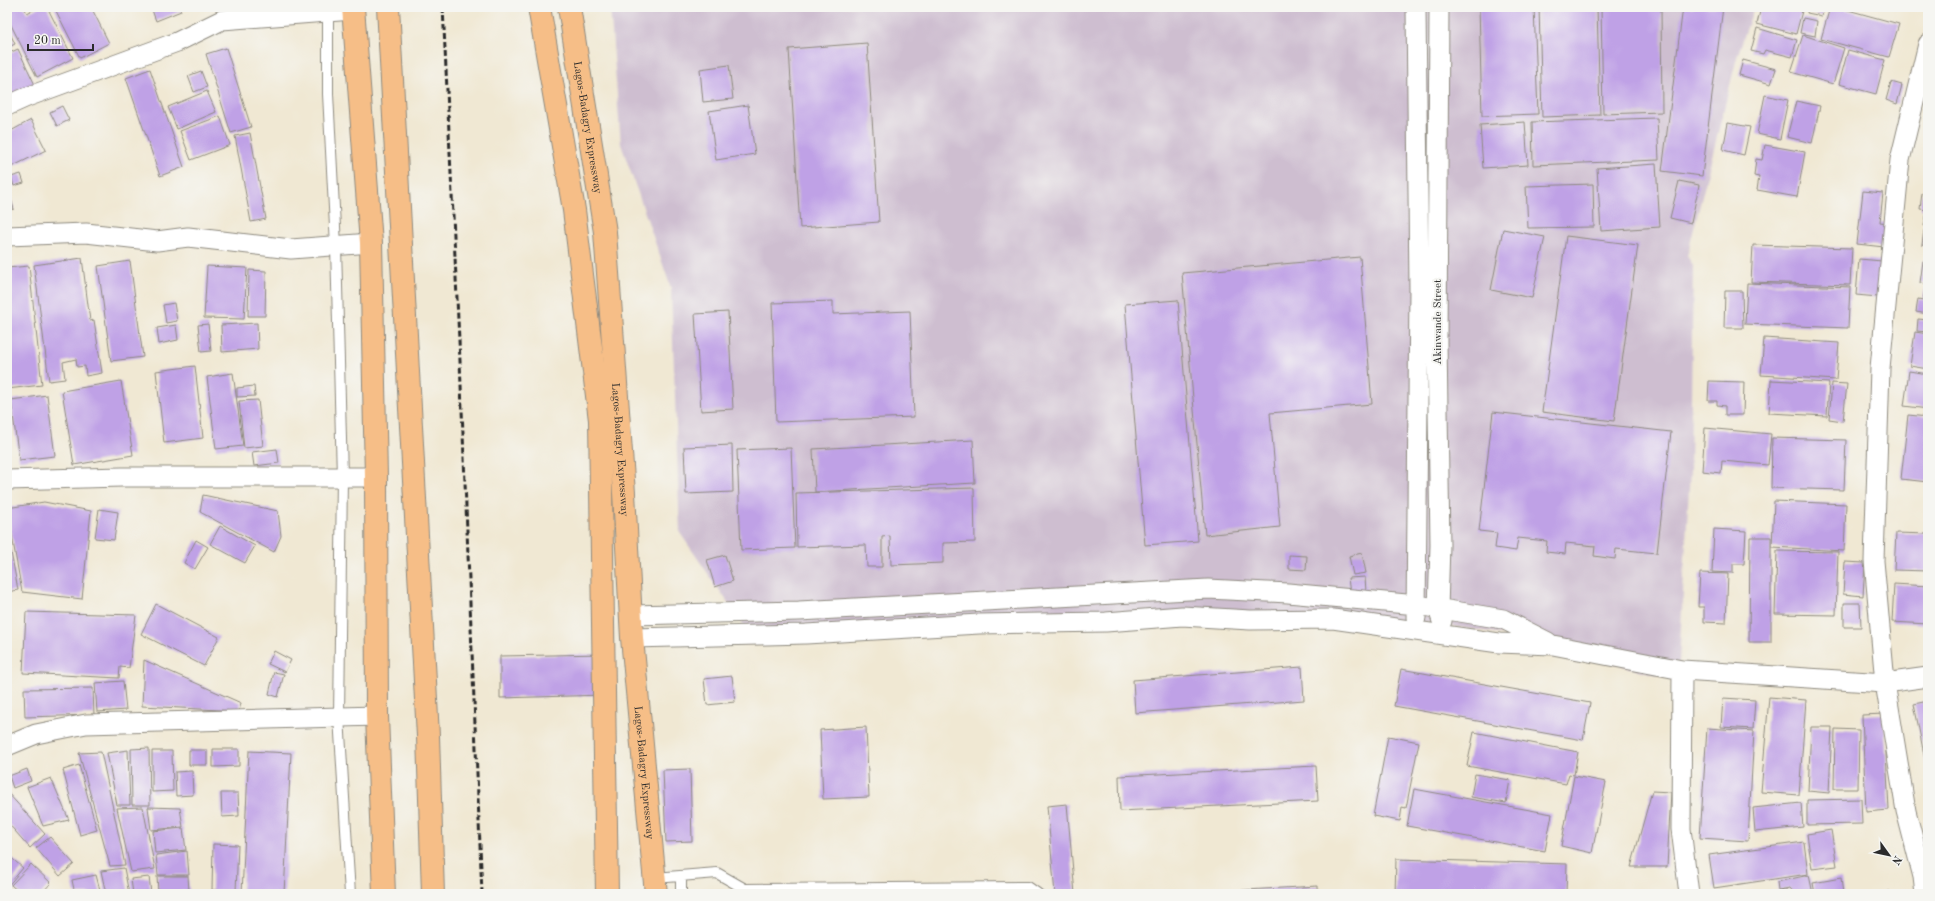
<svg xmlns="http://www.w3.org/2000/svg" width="1935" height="901" viewBox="0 0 1935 901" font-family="'Old Standard TT',serif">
	<rect width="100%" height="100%" fill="#f6f6f2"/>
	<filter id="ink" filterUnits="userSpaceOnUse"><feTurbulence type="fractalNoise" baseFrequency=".025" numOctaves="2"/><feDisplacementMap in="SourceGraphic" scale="8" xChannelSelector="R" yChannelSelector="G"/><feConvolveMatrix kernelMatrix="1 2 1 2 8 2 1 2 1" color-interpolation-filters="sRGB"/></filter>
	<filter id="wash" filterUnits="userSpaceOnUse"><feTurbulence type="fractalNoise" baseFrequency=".012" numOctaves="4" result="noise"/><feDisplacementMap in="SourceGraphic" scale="16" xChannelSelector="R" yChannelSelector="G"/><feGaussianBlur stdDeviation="0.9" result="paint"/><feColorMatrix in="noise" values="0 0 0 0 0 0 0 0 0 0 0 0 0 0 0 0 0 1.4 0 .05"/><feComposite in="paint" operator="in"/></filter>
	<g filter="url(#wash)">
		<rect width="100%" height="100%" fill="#f0e8d3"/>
		<path fill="#cebed0" d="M610,7H1754L1737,57L1687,256L1693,265L1690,471L1678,680L1496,633L1418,621L747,630L680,533L671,288L621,144Z"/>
		<g id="blocks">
			<path fill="#bfa1e6" d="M7,7H24L27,13L39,7H47L73,58L37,77L7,17Z
				M54,7H91L109,43L80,58Z
				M151,7H179L181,11L156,21Z
				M1479,7H1534L1538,114L1482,116Z
				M1539,7H1597L1600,115L1542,117Z
				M1601,7H1661L1662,112L1603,114Z
				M1683,7H1723L1702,176L1662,171Z
				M1761,7H1787L1802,11L1796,34L1757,24Z
				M1808,7H1824L1822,16L1807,13Z
				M1830,7H1837L1899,24L1889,57L1821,39Z
				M1803,18L1817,21L1815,36L1800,33Z
				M1757,28L1797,40L1792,57L1765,50L1763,54L1751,51Z
				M9,31L15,44L7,48V32Z
				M1803,35L1844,48L1833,84L1791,72Z
				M867,43L879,222L800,228L789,49Z
				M226,48L251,127L231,133L206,54Z
				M18,49L36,87L7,101V54Z
				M1848,50L1885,60L1876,94L1839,84Z
				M1743,60L1776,69L1771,84L1739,75Z
				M729,65L733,99L703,102L700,69Z
				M150,69L184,167L160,176L126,78Z
				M201,71L207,87L194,92L188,76Z
				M1891,82L1902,85L1897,104L1886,100Z
				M207,91L216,112L177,129L168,107Z
				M1765,95L1788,100L1780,139L1757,134Z
				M1796,101L1820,106L1812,143L1787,137Z
				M748,105L755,154L716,160L709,111Z
				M62,106L69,120L57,126L50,112Z
				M220,116L230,145L191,160L180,131Z
				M1657,118L1659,160L1533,165L1532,122Z
				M31,120L46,150L7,169V133Z
				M1525,122L1528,165L1483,168L1480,125Z
				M1728,123L1750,127L1744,155L1723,150Z
				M250,133L266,219L251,222L235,136Z
				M1765,145L1805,152L1797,197L1757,190L1759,177L1754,176L1756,159L1762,160Z
				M1656,164L1660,227L1601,231L1597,168Z
				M21,174L24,183L14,186L11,177Z
				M1679,181L1699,185L1691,223L1670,218Z
				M1593,184L1594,227L1528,228L1526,186Z
				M7,186L14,209L7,211Z
				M1863,191L1883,193L1880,222L1887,223L1884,247L1857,244Z
				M1922,193L1928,194V210L1920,209Z
				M1927,211H1928V226H1924Z
				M1503,229L1545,237L1532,298L1491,290Z
				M1924,230L1928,231V246L1922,245Z
				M1566,236L1638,245L1614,421L1542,412Z
				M1753,245L1852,248L1850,285L1751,282Z
				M1360,257L1372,404L1270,413L1280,527L1205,535L1182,273Z
				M82,258L90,321L94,320L102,373L86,376L85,366L77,367L76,359L63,362L65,379L49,381L34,265Z
				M1859,259L1882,261L1878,297L1856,295Z
				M130,261L143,357L111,361L98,266Z
				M1923,261H1928V284L1920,283Z
				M29,266L42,385L7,389V268Z
				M207,266L247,268L244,319L204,318Z
				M249,270L266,271L265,316H248Z
				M1747,283L1850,287L1848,328L1745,324Z
				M1925,289L1928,290V314L1916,312L1918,299L1923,300Z
				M1725,291H1742L1743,328H1724Z
				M1178,300L1198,541L1145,545L1125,304Z
				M833,301V314L910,311L914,417L776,422L772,303Z
				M174,303L177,321L166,323L163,305Z
				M728,312L733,409L701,411L695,314Z
				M1918,319L1928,320V332L1917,331Z
				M257,323L258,349L222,352L221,325Z
				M208,324L211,351L201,352L198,325Z
				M176,325L178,340L159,344L157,328Z
				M1915,332L1928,334V369L1910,366Z
				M1764,338L1839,343L1836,380L1761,375Z
				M195,366L203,438L164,443L156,371Z
				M1909,371L1928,374V409L1904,406Z
				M233,373L243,446L216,449L207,377Z
				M1771,380L1829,383L1827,416L1769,413Z
				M121,381L133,455L74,465L62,391Z
				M1709,381L1744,382L1743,415H1725V406L1717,405V401H1708Z
				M1832,383L1847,384L1843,421L1829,419Z
				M254,386L255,396L237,397V388Z
				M47,395L55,456L19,460L11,400Z
				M258,400L263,446L244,448L239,401Z
				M1493,412L1671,432L1657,553L1616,549L1615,559L1594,556L1595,546L1566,543L1565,554L1546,552L1547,541L1518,538L1516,551L1495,548L1497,533L1479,531Z
				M1908,415L1928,417V482L1901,479Z
				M1705,428L1771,434L1768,465L1722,461L1721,473L1702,471Z
				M1772,438L1846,440L1844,490L1771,488Z
				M973,440L975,483L815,492L813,449Z
				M732,445L733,492L686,494L684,447Z
				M791,448L795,548L741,550L737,450Z
				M277,449L279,463L254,466L252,452Z
				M974,488L975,542L943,543V563L891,565L890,536L882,537V567H867L866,545L797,547L796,493Z
				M203,495L278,511L281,536L274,552L200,512Z
				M1774,501L1846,504L1844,551L1772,547Z
				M44,502L91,511L82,599L22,592L7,508Z
				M99,509L118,512L114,540L95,538Z
				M220,526L255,546L245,563L210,544Z
				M1714,529L1746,531L1744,564H1733V573L1712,572Z
				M7,530L18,590L7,592Z
				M1896,533L1928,534V571L1894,570Z
				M1750,537H1771V642H1749Z
				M196,540L208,547L195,569L184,563Z
				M1777,551L1838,552L1836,615L1775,614Z
				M1362,553L1366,573L1353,575L1349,556Z
				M725,555L733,581L715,587L707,560Z
				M1289,555L1307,556L1306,570L1289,569Z
				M1845,562L1865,563L1863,596L1843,594Z
				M1700,573L1728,574L1726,623L1704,622V607H1698Z
				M1365,577L1366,592L1350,594L1348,578Z
				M1894,584L1928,586V624L1892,622Z
				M1844,603H1860L1861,627H1844Z
				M156,604L219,637L204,666L141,634Z
				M26,612L136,615L129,668L120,667L119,678L23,673Z
				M274,651L291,660L285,672L268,664Z
				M604,654L605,695L500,698V656Z
				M144,660L241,703L239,711L142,706Z
				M1302,667L1304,700L1135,713L1133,680Z
				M1401,669L1590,703L1583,740L1394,706Z
				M274,672L284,674L278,697L269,694Z
				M732,676L735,702L707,705L704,679Z
				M123,681L126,710L97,712L95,683Z
				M93,688L94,715L25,717L24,689Z
				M1769,697L1806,700L1799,795L1761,792Z
				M1723,698L1755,700L1753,729L1721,727Z
				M1928,701V770H1927L1914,704Z
				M1884,714L1889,810L1866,812L1862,715Z
				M866,727L869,797L823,799L820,730Z
				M1811,727H1832L1829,793L1808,791Z
				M1707,728L1754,731L1748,841L1700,838Z
				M1835,729L1859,730L1858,789H1834Z
				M1474,732L1578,752L1574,775L1569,774L1566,784L1467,766Z
				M1388,736L1419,742L1406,808L1402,807L1400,821L1373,816Z
				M149,748L150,805H132L131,749Z
				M213,749H239V766L213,767Z
				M128,750L130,805H117L107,753Z
				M189,750H207V765H189Z
				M152,751H172L173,791L152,792Z
				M249,751L291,753L284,894L242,893Z
				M101,752L125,865L110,866L79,753Z
				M79,765L97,830L80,835L63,770Z
				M1316,766L1318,801L1120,811L1119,776Z
				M27,769L31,781L13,788L9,776Z
				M690,769L692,841L666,842L663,770Z
				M192,771L193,795L176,796L175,772Z
				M1475,774L1510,780L1506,803L1471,797Z
				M1574,776L1606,782L1592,853L1561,846Z
				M51,778L69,820L43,826L27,787Z
				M1414,789L1552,814L1545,851L1407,826Z
				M1652,791L1671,792L1667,867H1631Z
				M7,792L45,834L30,848L7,822Z
				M221,793H238L239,816L222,817Z
				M1861,799L1862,824L1807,825V800Z
				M1801,803L1803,827L1755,832L1753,808Z
				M1067,804L1075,894H1055L1047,806Z
				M143,807L155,869L131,872L117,808Z
				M148,807L180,808L183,827L151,830Z
				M183,828L186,850L155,853L153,831Z
				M1831,830L1837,866L1812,869L1807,834Z
				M50,837L74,864L60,876L36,848Z
				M1804,842L1808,874L1714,888L1709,855Z
				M213,844L238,845L236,891L212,890Z
				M187,851L189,875H158L156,855Z
				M7,854L23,868L7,887Z
				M1396,859L1567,864L1566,894H1395Z
				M31,864L51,883L41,894H21L11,885Z
				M124,868L129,894H106L101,871Z
				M96,875L101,894H75L72,880Z
				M1809,875L1813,894H1795L1790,888L1778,890L1777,882Z
				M157,876H188L189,891L158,892Z
				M149,877L151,893L133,894L131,879Z
				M1841,878L1843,894H1815L1813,883Z
				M1318,886V894H1192V893Z
				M1787,890V894H1768V893Z
				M1890,891L1891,894H1875V893Z"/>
		</g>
	</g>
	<g filter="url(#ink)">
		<use href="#blocks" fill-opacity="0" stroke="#8e8a7f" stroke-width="1"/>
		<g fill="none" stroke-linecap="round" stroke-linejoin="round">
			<g stroke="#8e8a7f" stroke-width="12">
				<path id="service" d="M328,12V94L336,246L342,477L339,717L350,894
					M681,877V894
					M655,878L717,873L745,889L1028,887L1038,894"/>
			</g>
			<g stroke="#8e8a7f" stroke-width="21">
				<path id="minor" d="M1439,7L1437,342L1440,545L1438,609L1442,621
					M7,106L27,97L177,42L222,20L353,10
					M7,236L86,233L157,241L188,237L291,249L371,243
					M7,480L122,477H376
					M631,615L799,611L1208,589L1288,593L1417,605L1503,619L1548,642
					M1416,618L1419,289L1416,7
					M632,638L806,634L979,624L1106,622L1182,616L1250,620L1333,619L1499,643L1553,645L1682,670L1885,683L1928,677
					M1682,670L1681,829L1689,894
					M7,746L36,734L86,724L377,716
					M1925,894L1923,877L1906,811L1885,683L1874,561L1880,368L1900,160L1928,44"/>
			</g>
			<g stroke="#8e8a7f" stroke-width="24">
				<g id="primary">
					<path d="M353,7L371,243L376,477L377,716L384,894"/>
					<path id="s1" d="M569,7L605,232L624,493L632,638L656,894"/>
				</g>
			</g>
			<g stroke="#8e8a7f" stroke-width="24">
				<path id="motorway" d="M388,7L428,736L433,894
					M539,7L574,210L600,420L607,894"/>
			</g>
			<use href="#service" stroke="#fff" stroke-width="10"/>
			<use href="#minor" stroke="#fff" stroke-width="19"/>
			<use href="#primary" stroke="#f6be87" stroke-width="22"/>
			<use href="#motorway" stroke="#f6be87" stroke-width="22"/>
			<path stroke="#2b2b2b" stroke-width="3" stroke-dasharray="6 3" stroke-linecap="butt" d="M443,7L460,361L482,894"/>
		</g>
	</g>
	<g text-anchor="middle" stroke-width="4" stroke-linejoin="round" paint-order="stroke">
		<g font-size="11" fill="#2b2b2b" stroke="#f6f6f2">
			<text dy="4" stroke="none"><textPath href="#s1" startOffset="122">Lagos-Badagry Expressway</textPath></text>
			<text transform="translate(1437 322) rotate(-90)" y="4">Akinwande Street</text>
			<text dy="4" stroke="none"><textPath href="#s1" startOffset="446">Lagos-Badagry Expressway</textPath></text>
			<text dy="4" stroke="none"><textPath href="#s1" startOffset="770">Lagos-Badagry Expressway</textPath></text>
		</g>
	</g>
	<rect width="1935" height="901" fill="none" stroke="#f6f6f2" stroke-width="24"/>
	<g transform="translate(1889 855) rotate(123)" stroke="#f6f6f2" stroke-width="3" paint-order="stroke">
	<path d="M0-3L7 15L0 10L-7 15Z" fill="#2b2b2b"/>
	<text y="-6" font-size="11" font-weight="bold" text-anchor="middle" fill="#2b2b2b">N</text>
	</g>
	<path d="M28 44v6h65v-6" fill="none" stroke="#2b2b2b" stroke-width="2"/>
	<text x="34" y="44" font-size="12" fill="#2b2b2b" stroke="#f6f6f2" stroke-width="3" paint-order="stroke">20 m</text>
</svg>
